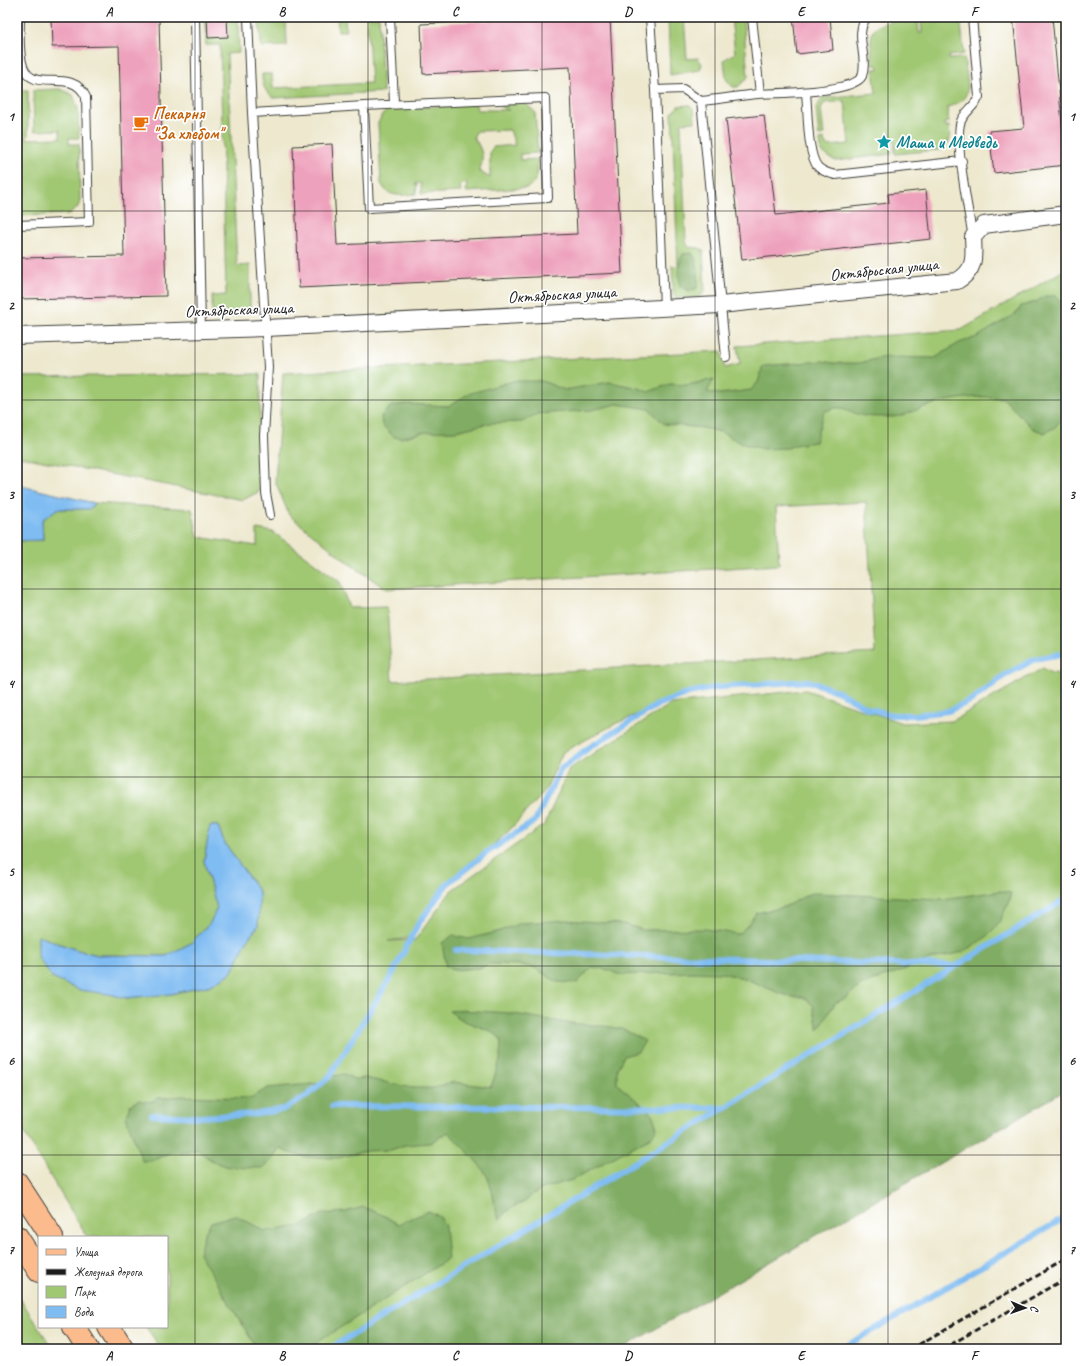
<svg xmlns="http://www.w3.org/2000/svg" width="1083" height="1366" viewBox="0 0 1083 1366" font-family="Caveat,sans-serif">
	<rect width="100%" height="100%" fill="#fff"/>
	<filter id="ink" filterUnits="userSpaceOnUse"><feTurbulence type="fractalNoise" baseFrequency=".025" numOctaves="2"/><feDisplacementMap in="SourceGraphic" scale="8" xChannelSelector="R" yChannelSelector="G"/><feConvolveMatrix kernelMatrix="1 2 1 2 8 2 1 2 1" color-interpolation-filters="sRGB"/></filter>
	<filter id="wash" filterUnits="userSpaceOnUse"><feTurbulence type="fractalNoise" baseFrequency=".012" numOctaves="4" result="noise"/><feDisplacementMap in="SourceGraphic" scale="16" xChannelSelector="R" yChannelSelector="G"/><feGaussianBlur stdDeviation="0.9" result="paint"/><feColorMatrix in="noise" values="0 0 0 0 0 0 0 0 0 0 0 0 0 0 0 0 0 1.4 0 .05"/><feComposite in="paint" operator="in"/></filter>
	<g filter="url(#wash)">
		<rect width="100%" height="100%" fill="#ede8ce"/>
		<path fill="#a0c772" stroke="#5e7247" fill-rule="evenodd" d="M206,17H236L238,20L239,53L227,54L237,266L250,265V307C240,319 225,319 212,312V296L226,295L220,45H206L204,18Z
			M259,17H318L286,19L287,46L261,47Z
			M337,17H345L346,31H338Z
			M367,17H379L383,92L273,98C264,90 262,85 262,74H272L273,88L371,83Z
			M668,17H684L687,59L698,58L702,64L700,70L670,75Z
			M731,17H743L748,77L738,87H733L726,79L724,60L731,55L735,54Z
			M941,17H955L961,24L964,54L949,56V59L964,58C967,82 976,100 947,107L949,122L944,123V126H949L950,139L945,147L939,150L895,154L894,140H890L892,154L836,161L830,158L821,151L820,140L824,139L825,144L829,146L849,144L845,101L824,103L821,109L824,135L819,136L816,108L822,98L876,93L873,69H878L877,65H873C872,57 870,48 871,40C872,18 902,21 918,19L919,33H922L921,19Z
			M60,89L73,95L78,108L79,138H69V144H79L80,201L78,207L70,214L17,216V90H28V135L26,139L60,138V130L34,131L33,90Z
			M524,102L535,112L538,153L520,154V160L538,159C538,172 539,180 527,188L466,192L467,183L460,185L461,192L421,194V183L415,184L417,185L416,194C402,195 388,199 381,183L378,123L383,114L389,109L476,104L477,110H509L501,107V103ZM510,130L515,145L493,147L490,152V178L479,171C485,158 482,148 473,137L477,131Z
			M690,105L694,110L695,122L681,123L686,241L688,247L699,248L703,250L705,292C698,300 687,299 676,298L673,293L672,265L678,267L672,113L678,106Z
			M1066,269V650L1035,659L1005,675L972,700L948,711L915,715H892L867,708L839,692L809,681L719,687L688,693L617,723L563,752L546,789L510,830L442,891L418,924L410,938L388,941L415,940L452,890L545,824L569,769L671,704L806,690L902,723L952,721L1043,668L1051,673L1066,674V900L329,1349H161L146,1327H167V1237H87L17,1121V541L43,540L42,520L57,509H90L94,503L192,509L198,537L257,546V529L273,532L340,582L349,608L387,607L392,681L875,653L866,502L776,507L779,565L386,589L347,562L289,515L275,481L283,373L721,351L725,368L740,364L737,346L961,330ZM210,826H218L224,842L259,892L258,926L248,939L231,973L211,985L171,994L126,998L64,983L52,978L39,936L77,950L98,955L166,956L191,943L210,923L217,908L204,861Z
			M260,374V491L243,500L17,456V377Z
			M17,1294L53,1349H17Z"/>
		<path fill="#80ac64" stroke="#4e6440" d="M692,253C699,264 699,275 697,288L691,291L680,287C679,275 677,265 683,254Z
			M1045,296H1056L1066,311V415L1054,428L1044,433L1032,428L1003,398C978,395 951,399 927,406C915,410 905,416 892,417C884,417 873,417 865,416C846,413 846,402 824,412L815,442L795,445L788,448L763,449L743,444L721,432L703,428L664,424L649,409L617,404L592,410L537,414L522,422L490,423L456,431L424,432L401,438L394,437L382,425L381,416L391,406L405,404L449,406L468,394L513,381H542L565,390L609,382L639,388L648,392L670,384L688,385L714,379L707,392L720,394L751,390L758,382L763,366L823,361L833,363H860L883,357L935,358L959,343L977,337L1018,312L1021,306L1036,302Z
			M1001,891L1011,893L1008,904L1000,921L988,936L963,952L932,959L860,986L846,998L835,1003L818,1030L813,1005L803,997H792L779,993L744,978L721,973L692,972L619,975L609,970L592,967L577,983L557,982L535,968L522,965L489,964L480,968L453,970L446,967L442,943L453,935L468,939L497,932L521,923L568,920L623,924L643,930L705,929L738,934L747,926L756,913L784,907L811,893L942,899Z
			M1066,900V1090L621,1349H329Z
			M459,1010L509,1013L561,1022L612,1027L625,1030L645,1041L638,1052L624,1056L617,1069V1084L646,1108L653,1116L657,1128L651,1137L572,1180L542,1189L532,1195L525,1202L515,1206L506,1212L499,1220C494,1208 494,1194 489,1181C484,1166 459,1144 448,1132L430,1143L405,1145L391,1150L367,1151L338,1158L306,1157L289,1153L279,1148L272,1160L263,1168C233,1167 222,1171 198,1150L169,1153L152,1161H142L126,1117L130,1105L139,1100L150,1102L159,1098L183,1096L250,1098L268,1088L322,1083L329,1077L344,1074L354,1079L365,1078L413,1088H434L453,1082L491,1087L500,1060L501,1039L491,1031L464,1021L449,1011Z
			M363,1207L385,1216L398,1224L429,1211L440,1217L445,1226L448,1259L307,1349H257L199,1253L204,1234L211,1222L235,1215L265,1231L301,1226L322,1214L345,1212Z"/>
		<path fill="#7fbcf2" stroke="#4e6c87" d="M17,485L94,503L90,509H57L42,520L43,540L17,541Z
			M210,826H218L224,842L259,892V909L258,926L248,939L231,973L211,985L171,994L126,998L108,994L79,990L52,978L38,957V936L77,950L98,955L166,956L191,943L210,923L217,908L204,861Z"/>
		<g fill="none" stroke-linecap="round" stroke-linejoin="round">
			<path stroke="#7fbcf2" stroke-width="6" d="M456,950L953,966
				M332,1106L721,1108
				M152,1115L198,1117L258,1114L284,1109L307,1096L329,1077L392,975L418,924L447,884L486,853L535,821L561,769L587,749L657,705L688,693L719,687L809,681L839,692L867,708L892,715H915L948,711L972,700L1005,675L1035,659L1066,653
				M329,1349L1066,899
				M841,1349L1066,1217"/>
		</g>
		<g id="blocks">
			<path fill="#eea1bc" d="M51,17H159L166,296L17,299V258L124,256L119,46L52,47Z
				M565,17H610L622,273L299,288L293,146L332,144L337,245L577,234L570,67L423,74L421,24Z
				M793,17H830L833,50L797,54Z
				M1013,17H1052L1066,165L994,173L989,131L1024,128Z
				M207,18H227L228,37L208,38Z
				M764,115L776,215L889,203L888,194L926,190L931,239L742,260L726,119Z"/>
		</g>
	</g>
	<g filter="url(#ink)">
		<use href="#blocks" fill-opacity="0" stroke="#3b3b37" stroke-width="1"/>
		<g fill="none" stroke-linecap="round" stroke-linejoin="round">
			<g stroke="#3b3b37" stroke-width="10">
				<path id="service" d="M195,17L201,329
					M248,17L252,113L268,367L264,436L266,493L270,515
					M390,17L394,103
					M650,17L655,90L664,307
					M752,17L760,94
					M972,17L979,97C974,107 965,112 961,121C954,137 969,216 973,237
					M655,90L683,89L701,101C720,99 739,96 758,94C777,93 854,93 862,76C869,57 853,34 867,17
					M806,93C808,110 807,155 818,167C823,172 828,173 835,175L962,161
					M701,101L726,357
					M252,113L364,106L369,208L548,198L545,98L364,106
					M17,225L89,222L86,97C71,65 33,96 23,66C18,52 20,32 20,17"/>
			</g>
			<g stroke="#3b3b37" stroke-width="18">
				<path id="minor" d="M17,336L266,328L720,305L957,281C976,270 974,257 973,237L984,225L1066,214"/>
			</g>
			<g stroke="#3b3b37" stroke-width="24">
				<path id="primary" d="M17,1183L52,1237
					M17,1237L39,1271
					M74,1327L88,1349
					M109,1327L123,1349"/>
			</g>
			<use href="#service" stroke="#fff" stroke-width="8"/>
			<use href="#minor" stroke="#fff" stroke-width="16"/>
			<use href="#primary" stroke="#fbbb8d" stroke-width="22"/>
			<path stroke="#1c1c1c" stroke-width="3" stroke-dasharray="6 3" stroke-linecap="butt" d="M911,1349L1066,1259
				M943,1349L1066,1278"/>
		</g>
	</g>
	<path fill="none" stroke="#1c1c1c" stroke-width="1" stroke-opacity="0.55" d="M195,17V1349M368,17V1349M542,17V1349M715,17V1349M888,17V1349M17,211H1066M17,400H1066M17,589H1066M17,777H1066M17,966H1066M17,1155H1066"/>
	<defs>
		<g id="cafe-bare" transform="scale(1.2)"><path d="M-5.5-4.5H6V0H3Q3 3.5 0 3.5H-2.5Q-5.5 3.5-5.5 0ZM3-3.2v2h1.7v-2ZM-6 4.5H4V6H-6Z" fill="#e8710a" stroke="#fff" stroke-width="2.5" paint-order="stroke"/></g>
		<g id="sight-bare" transform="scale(1.2)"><path d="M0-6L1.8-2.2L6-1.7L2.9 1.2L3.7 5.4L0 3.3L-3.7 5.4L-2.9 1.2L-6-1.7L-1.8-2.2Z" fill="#0f9aa8" stroke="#fff" stroke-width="2.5" paint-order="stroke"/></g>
	</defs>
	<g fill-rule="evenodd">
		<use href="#cafe-bare" x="141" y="123"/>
		<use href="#sight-bare" x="884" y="142"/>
	</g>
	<g text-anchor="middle" stroke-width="3.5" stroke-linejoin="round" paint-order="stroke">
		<g font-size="17" font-weight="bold" fill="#c56008" stroke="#fff" text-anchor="start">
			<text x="153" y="119">Пекарня<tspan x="153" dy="20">"За хлебом"</tspan></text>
		</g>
		<g font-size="17" font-weight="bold" fill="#0d838f" stroke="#fff" text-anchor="start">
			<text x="896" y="148">Маша и Медведь</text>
		</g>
		<g font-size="17" fill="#1c1c1c" stroke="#fff">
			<text transform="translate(884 269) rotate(-6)" y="6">Октябрьская улица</text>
			<text transform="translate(562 294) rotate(-3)" y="6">Октябрьская улица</text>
			<text transform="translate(239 309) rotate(-2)" y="6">Октябрьская улица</text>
		</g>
	</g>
	<rect width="1083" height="1366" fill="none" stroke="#fff" stroke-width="44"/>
	<rect x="38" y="1236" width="130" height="92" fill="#ffffff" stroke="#a4a4a4"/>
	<rect x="46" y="1249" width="20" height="6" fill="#fbbb8d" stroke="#a4a4a4"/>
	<text x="74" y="1256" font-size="12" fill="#1c1c1c">Улица</text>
	<rect x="46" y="1269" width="20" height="6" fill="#1c1c1c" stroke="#a4a4a4"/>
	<text x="74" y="1276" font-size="12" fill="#1c1c1c">Железная дорога</text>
	<rect x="46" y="1286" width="20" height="12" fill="#a0c772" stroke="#a4a4a4"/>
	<text x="74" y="1296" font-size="12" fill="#1c1c1c">Парк</text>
	<rect x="46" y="1306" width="20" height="12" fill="#7fbcf2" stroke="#a4a4a4"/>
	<text x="74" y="1316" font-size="12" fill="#1c1c1c">Вода</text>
	<g transform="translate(1025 1308) rotate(92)" stroke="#ffffff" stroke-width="3" paint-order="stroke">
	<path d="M0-3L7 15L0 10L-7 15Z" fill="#1c1c1c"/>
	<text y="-6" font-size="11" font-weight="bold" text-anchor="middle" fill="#1c1c1c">С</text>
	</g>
	<rect x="22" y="22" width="1039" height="1322" fill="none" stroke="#1c1c1c" stroke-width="1.5"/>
	<g font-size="13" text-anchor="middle" font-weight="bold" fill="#1c1c1c">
		<text x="109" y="16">A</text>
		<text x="282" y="16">B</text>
		<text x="455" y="16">C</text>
		<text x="628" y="16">D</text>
		<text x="801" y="16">E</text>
		<text x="974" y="16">F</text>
		<text x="11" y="121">1</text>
		<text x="1072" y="121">1</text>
		<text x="11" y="310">2</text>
		<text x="1072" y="310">2</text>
		<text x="11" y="499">3</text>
		<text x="1072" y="499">3</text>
		<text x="11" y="688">4</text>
		<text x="1072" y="688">4</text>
		<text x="11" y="876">5</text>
		<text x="1072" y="876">5</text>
		<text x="11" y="1065">6</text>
		<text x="1072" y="1065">6</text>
		<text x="11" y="1254">7</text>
		<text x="1072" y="1254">7</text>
		<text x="109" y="1360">A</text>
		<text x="282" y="1360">B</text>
		<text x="455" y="1360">C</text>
		<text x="628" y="1360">D</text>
		<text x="801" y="1360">E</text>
		<text x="974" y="1360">F</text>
	</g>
</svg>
